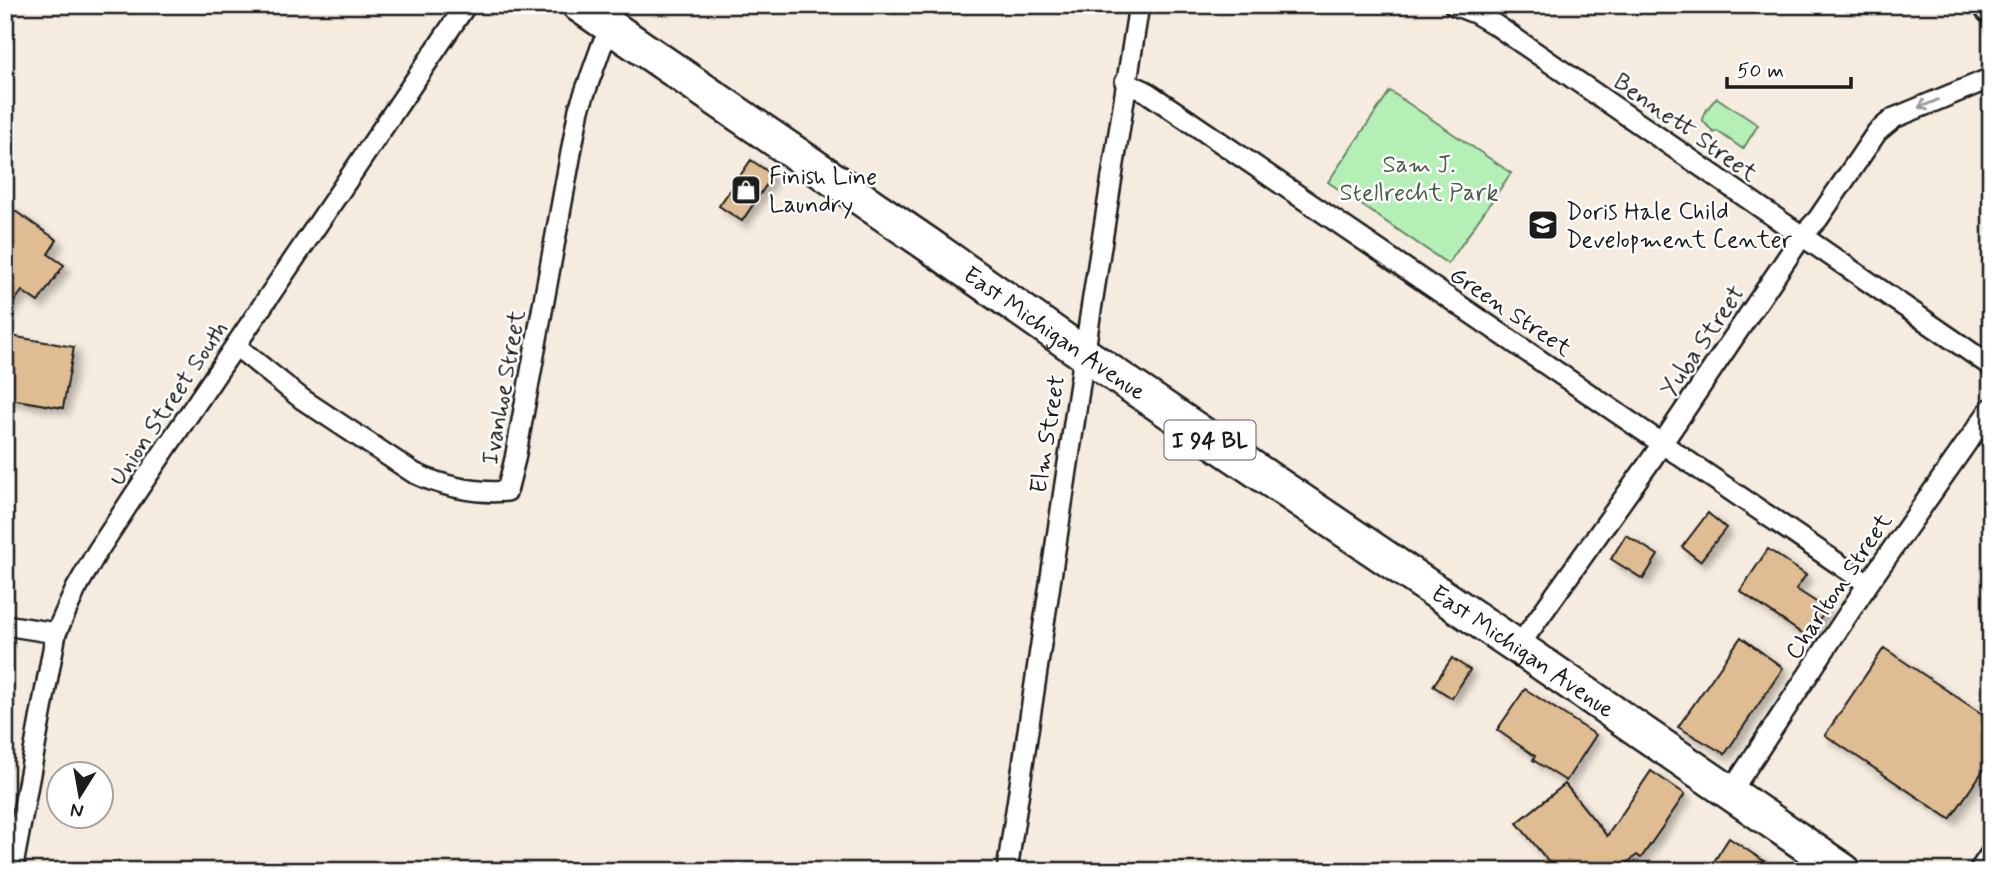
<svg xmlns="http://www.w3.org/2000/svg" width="1996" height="876" viewBox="0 0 1996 876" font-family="Mynerve,sans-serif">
	<defs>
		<filter id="shadow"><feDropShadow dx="5.5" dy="5.5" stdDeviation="3.5" flood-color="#0004"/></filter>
	</defs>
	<rect width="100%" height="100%" fill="#f5ebde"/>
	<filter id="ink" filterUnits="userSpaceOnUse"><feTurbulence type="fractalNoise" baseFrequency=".0143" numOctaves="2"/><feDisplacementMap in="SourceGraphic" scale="14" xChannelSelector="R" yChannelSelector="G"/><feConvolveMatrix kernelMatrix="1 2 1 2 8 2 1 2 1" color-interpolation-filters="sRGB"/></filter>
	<g filter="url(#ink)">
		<path fill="#b4f0b5" stroke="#688668" stroke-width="2" d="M1390,91L1511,173L1448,264L1328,182Z
			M1717,98L1758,125L1743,149L1717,131L1714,133L1703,121C1703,113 1711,103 1717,98Z"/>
		<path fill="#dfbc91" stroke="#1c1c1c" stroke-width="2" filter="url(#shadow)" d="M751,160L773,175L742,221L719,206Z
			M5,204L57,240L48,254L64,265L38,302L22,291L5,314Z
			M5,335L74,347L63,408L5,398Z
			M1708,513L1726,528L1700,561L1682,547Z
			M1626,535L1658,555L1643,579L1611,559Z
			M1768,549L1806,575L1796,589L1827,609L1807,637L1740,591Z
			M1741,637L1783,668L1725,754L1678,727Z
			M1884,648L1991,720V759L1950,819L1825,735Z
			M1452,658L1470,670L1452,698L1433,686Z
			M1525,689L1596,735L1566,781L1533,760L1535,756L1497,730Z
			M1651,771L1685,794L1641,858L1637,855L1617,871H1556L1517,823L1565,784L1607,836Z
			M1729,838L1779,871H1708Z"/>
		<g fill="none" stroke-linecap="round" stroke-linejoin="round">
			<g stroke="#1c1c1c" stroke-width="24">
				<path id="minor" d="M1454,5L1475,13L1497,26L1991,366
					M1125,82L1145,91L1868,584
					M236,346L302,399L414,473C441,486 477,494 507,491L515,459L579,109L602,45L613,29
					M5,625L56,633
					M1518,647L1649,463L1802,236L1818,219L1877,132L1894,118L1991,78
					M1730,793L1868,584L1991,408
					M12,871L56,633L76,589L97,552L135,494L466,5
					M1007,871L1091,310L1139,5
					M1979,871L1991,853"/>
			</g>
			<g stroke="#1c1c1c" stroke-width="37">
				<path id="primary" d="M1990,5L1991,7"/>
			</g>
			<g stroke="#1c1c1c" stroke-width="38">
				<g id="trunk">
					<path id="s1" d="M579,5L929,245L1084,354L1518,647L1844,871"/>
				</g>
			</g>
			<use href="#minor" stroke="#fff" stroke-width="19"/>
			<use href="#primary" stroke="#fff" stroke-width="32"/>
			<use href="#trunk" stroke="#fff" stroke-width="33"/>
		</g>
		<defs><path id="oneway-shaft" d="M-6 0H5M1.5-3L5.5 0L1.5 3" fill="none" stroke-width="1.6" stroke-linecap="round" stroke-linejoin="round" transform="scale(1.75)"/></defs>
		<use stroke="#999" href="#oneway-shaft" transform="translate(1928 104) rotate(157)"/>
	</g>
	<defs>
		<g id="shop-square" transform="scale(1.575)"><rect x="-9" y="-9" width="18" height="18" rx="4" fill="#1c1c1c" stroke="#fff"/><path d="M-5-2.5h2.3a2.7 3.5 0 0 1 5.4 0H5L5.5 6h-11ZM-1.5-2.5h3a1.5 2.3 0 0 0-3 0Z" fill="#fff"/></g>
		<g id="school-square" transform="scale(1.575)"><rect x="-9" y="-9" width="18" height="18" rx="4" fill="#1c1c1c" stroke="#fff"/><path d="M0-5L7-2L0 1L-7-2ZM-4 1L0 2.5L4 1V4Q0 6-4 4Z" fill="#fff"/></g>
	</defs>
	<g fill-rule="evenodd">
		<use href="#shop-square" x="746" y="190"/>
		<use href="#school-square" x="1543" y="225"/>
	</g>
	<g text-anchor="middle" stroke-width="5" stroke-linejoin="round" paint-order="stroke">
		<rect fill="#fff" stroke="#606060" stroke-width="2" x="1164.5" y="420.5" width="91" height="39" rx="5"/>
		<g font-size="23" font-weight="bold" fill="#1c1c1c">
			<text x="1210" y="448">I 94 BL</text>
		</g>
		<g font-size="24" fill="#1c1c1c" stroke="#fff">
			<text transform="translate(1686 127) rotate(35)" y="8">Bennett Street</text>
			<text transform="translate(1511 311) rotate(34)" y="8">Green Street</text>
			<text dy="8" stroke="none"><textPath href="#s1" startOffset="578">East Michigan Avenue</textPath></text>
			<text transform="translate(1702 341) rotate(-56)" y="8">Yuba Street</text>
			<text transform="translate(503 387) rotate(-80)" y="8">Ivanhoe Street</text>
			<text transform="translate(168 403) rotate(-56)" y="8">Union Street South</text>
			<text transform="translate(1047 434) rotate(-81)" y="8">Elm Street</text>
			<text transform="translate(1838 586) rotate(-56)" y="8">Charlton Street</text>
			<text dy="8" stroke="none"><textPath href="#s1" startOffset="1144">East Michigan Avenue</textPath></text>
		</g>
		<g font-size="24" fill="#4a5c4a" stroke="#fff">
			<text x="1419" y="172">Sam J.<tspan x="1419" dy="28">Stellrecht Park</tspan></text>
		</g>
		<g font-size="24" fill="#1c1c1c" stroke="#fff" text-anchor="start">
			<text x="769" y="184">Finish Line<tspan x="769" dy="28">Laundry</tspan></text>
			<text x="1566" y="219">Doris Hale Child<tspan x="1566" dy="28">Development Center</tspan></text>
		</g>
	</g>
	<rect width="1996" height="876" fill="none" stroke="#fff" stroke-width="28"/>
	<rect x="14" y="14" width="1968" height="848" fill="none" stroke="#1c1c1c" stroke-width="2.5" filter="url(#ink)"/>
	<g transform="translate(80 795) rotate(191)"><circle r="33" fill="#ffffff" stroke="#a4a4a4" stroke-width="2"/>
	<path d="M0-5L12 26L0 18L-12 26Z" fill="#1c1c1c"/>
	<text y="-10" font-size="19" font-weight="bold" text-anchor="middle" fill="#1c1c1c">N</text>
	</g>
	<path d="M1727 77v10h124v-10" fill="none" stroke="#1c1c1c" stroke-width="3.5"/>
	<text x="1737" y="77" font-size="21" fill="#1c1c1c" stroke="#ffffff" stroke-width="5" paint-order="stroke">50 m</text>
</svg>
